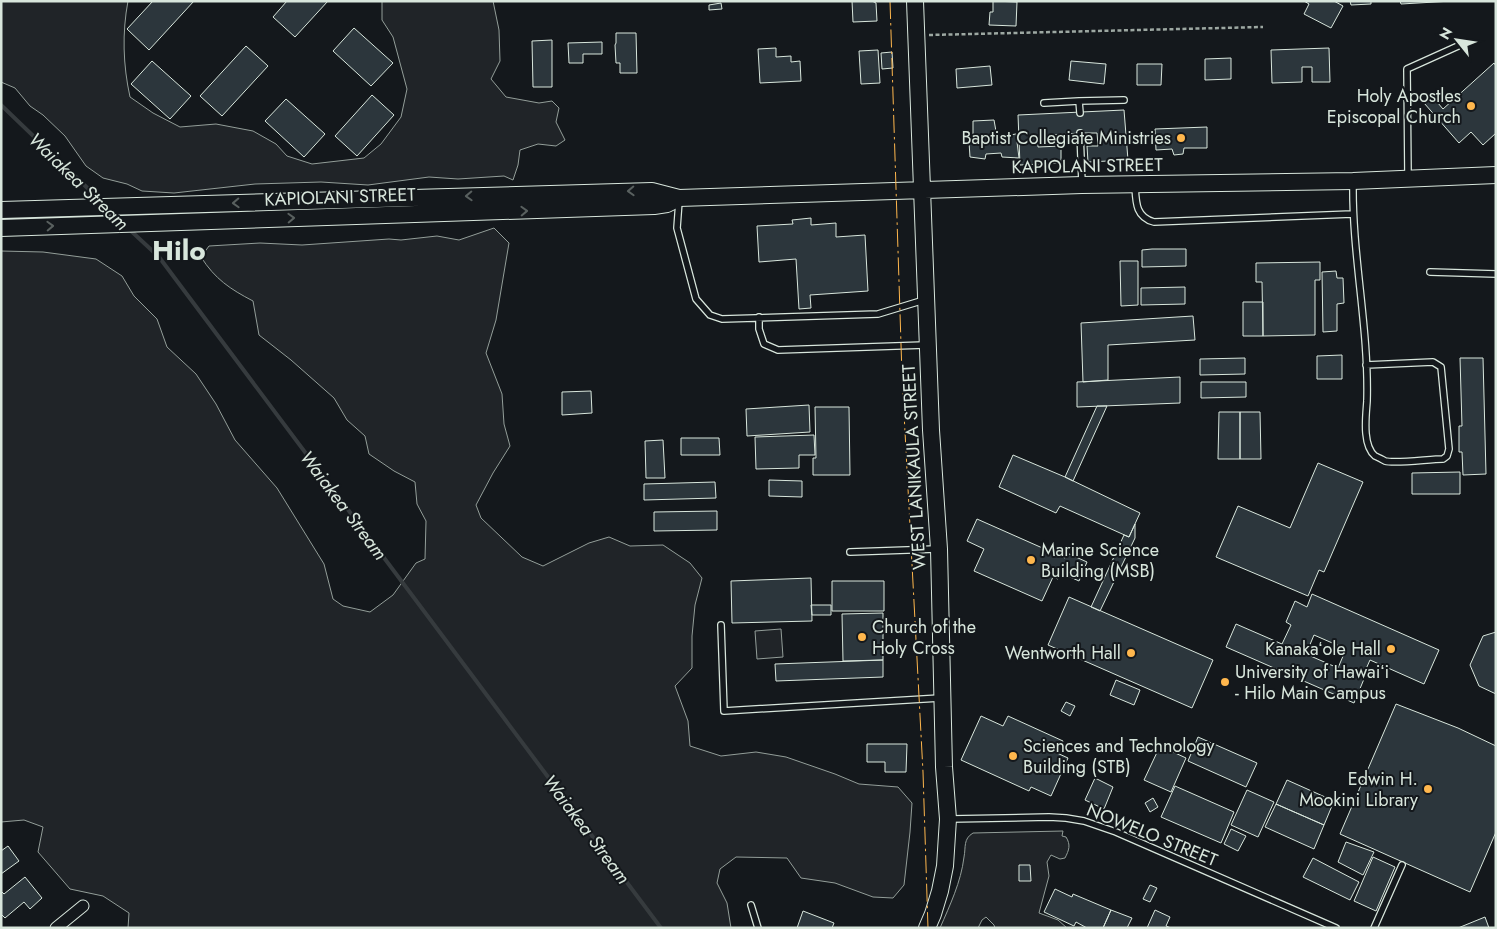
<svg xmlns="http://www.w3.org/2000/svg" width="1497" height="929" viewBox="0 0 1497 929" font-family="Jost,sans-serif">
	<rect width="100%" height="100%" fill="#14181c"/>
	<path fill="#202428" stroke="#939e99" d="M1,1H128C122,33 123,65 130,97L153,113L180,127L216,124L253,131L276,144L287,156L312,164L364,158L381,144L401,117L407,89L393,37L382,20V1H493L499,30L500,61L491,79L506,97L539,103L552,101L559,108L556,122L565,140L556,146L538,144L520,150L518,165L513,180L504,176L458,179L429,177L368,185L321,182L255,184L174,193L142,191L127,184L103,178L86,166L65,136L43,115L30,106L15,88L1,82Z
		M494,228L509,243L496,320L486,353L502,394L504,424L510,446L493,473L476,505L481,518L522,557L543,566L589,543L609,537L630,546L663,545L690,563L702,578L695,605L692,636V668L675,686L688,721L690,746L721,756L756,752L786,757L835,774L859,784L898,787L912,803L910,832L904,885L893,898L873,897L835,883L801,878L787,858L736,857L720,869L717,883L727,903L731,928H128L129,913L103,896L70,889L38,852L43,827L24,820L1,822V251L43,252L96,259L122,276L134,296L157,319L167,347L196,374L216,404L235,440L277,488L324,564L333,599L343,606L370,612L393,595L416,563L425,559L426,521L417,504L415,482L394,471L369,454L365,436L347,420L334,398L291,360L259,335L253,301C230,289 215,279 201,257L209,246L260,243L302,245L389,239L401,240L437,236L459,240Z
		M781,629L783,657L757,659L755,631Z
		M1063,831L1062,836L1066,837C1071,845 1069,850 1065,858L1060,859L1051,855L1047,862L1049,876L1039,913L1058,920L1067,928H995L994,925L986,917L982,920L978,928H940C950,905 961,882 964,857C966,847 963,839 973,833Z"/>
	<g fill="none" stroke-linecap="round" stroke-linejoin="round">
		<path stroke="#363b3e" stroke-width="4" d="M1,105L102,202
			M130,230L159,257L661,928"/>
	</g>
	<path fill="#2c363c" stroke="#d8e6dc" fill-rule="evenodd" d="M153,1H194L149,50L127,29Z
		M287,1H328L295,37L273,17Z
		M852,1H872L876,3L877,21L853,22Z
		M993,1L1017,2L1016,26L989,25L990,12H993Z
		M1304,1H1334L1343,6L1331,28L1304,14L1309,4Z
		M1350,1H1371V4L1351,5Z
		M1400,1H1452L1401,4Z
		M721,3L722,9L709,10V5Z
		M354,28L393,63L371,86L333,51Z
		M616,33H636L637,73H620V63H616L615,45L616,43Z
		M552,40V87H533L532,41Z
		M602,42V54H583V63H569L568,43Z
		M246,46L268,66L222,116L200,96Z
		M776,48V57L791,56V62L800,61L801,81L760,83L758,49Z
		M1329,48L1330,82H1312V67H1302V82L1272,83L1271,50Z
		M878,50L880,83L861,84L859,51Z
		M892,52L893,68L882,69L881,53Z
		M1231,58V79L1205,80V59Z
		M152,61L191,96L170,119L131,84Z
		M1071,61L1106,64L1104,84L1069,80Z
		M1494,63L1496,66V133L1483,145L1471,132L1459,143L1424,103L1432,96L1443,109Z
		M1137,64H1162L1161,85H1137Z
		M990,66L992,85L957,88L956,69Z
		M372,95L394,115L357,156L335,136Z
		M286,99L325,134L304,157L265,121Z
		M1124,110L1128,160L1088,162L1087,146H1098L1097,133H1080L1038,136V147L1061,146V163L1020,165L1018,115Z
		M994,120L997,137L1016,134L1019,158L1002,157L1001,153L986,154L985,159L970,157L969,142L973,141V121Z
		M1207,127V148H1184L1183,154L1174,155L1172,149L1156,150L1155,129Z
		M811,218V225L836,223V237L865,235L868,291L810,295L811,308L799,309L796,259L759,262L757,226L793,224L792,220Z
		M1152,249H1186V266L1142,267V250Z
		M1120,261H1138V305L1121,306Z
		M1320,262V280H1315V335L1263,336L1262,282H1256V263Z
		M1336,271L1337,278H1343L1344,303L1337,304V331L1323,332L1322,272Z
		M1185,287V304L1141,305V288Z
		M1243,302H1263V336H1243Z
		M1193,316L1195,340L1108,345V380L1083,382L1081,323Z
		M1342,355V379H1317V356Z
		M1245,358V374L1200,375V359Z
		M1460,358H1483L1486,474L1463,475L1462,452H1459V426H1462Z
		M1180,377V403L1077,407V382Z
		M1201,382H1246V397L1201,398Z
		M591,391L592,413L562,415V392Z
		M809,405L810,432L747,436L746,409Z
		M1097,406H1107L1073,481L1065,477Z
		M815,407H849L850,475H813V458H816Z
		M1219,412H1240V459H1218Z
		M1240,412H1260L1261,459H1240Z
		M814,435L815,455H799V468L756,469L755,437Z
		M681,438H719L720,455H681Z
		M663,440L665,478H646L645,441Z
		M1013,455L1065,477L1140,513L1129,537L1060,506L1056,513L999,487Z
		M1318,463L1363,482L1324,572L1319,570L1308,596L1216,557L1238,506L1290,528Z
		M1460,472V494H1412V473Z
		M769,480L802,481V497L769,496Z
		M715,482L716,498L644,500V484Z
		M717,511V530L654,531V512Z
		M977,519L1065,558L1067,553L1087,562L1079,581L1061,573L1058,579L1053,577L1042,601L974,571L984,549L967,541Z
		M1135,524V538L1100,611L1091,607L1124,535L1129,537Z
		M811,578L812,621L732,623L731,581Z
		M832,581H884V611H832Z
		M1312,594L1439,650L1424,684L1370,660L1362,678L1364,679L1354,703L1226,647L1236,624L1282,644L1291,625L1286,622L1295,601L1307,607ZM1314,635L1346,649L1338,668L1306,654Z
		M1069,597L1213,660L1192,708L1048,645Z
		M811,605H831V615H812Z
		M883,613V660L843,661L842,614Z
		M1496,632V694L1479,686L1470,665L1483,636Z
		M883,660V677L776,681L775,664Z
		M1116,680L1140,690L1134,705L1110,695Z
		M1066,702L1075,706L1070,716L1061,711Z
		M1396,704L1458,728L1496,746V832L1470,892L1340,834Z
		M981,716L1003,726L1008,716L1063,741L1057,753L1068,758L1051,796L1031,787L1029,791L961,760Z
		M1198,737L1257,763L1246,787L1188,761Z
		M867,744H907L906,772H885V762H867Z
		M1160,746L1186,758L1171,792L1144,780Z
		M1095,778L1113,787L1104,809L1085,800Z
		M1287,780L1334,801L1324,825L1276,804Z
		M1175,786L1234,812L1221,843L1161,817Z
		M1247,790L1274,802L1258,837L1231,825Z
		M1153,798L1158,807L1150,812L1145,803Z
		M1276,804L1324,825L1314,849L1265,827Z
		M1231,829L1246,836L1238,851L1224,844Z
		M1346,842L1374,852L1363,875L1338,862Z
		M8,846L19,861L1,874V851Z
		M1373,857L1395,867L1376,911L1354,901Z
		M1313,858L1359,882L1350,900L1303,877Z
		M1019,865H1030L1031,881H1019Z
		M25,877L42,898L30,909L24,902L5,918L1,914V891L4,894Z
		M1150,885L1157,888L1150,902L1143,899Z
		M1055,889L1072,897L1073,894L1111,910L1103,928H1087L1076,922L1074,926L1044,912Z
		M1111,910L1132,918L1127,928H1103Z
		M1155,910L1170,917L1166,926L1171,928H1147Z
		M803,911L834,923L832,928H797Z
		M1485,917L1489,928H1458Z"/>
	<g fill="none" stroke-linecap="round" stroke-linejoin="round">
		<g stroke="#d8e6dc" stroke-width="8">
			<path id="lane" d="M1079,101L1124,100
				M1044,103L1079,101L1080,113
				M1080,133L1082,183
				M1408,176L1407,69L1458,46
				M1353,183C1352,256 1369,328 1367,401C1366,416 1362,445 1375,456C1378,457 1383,460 1385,461C1395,464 1430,459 1443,459L1447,456L1449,449L1441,367L1433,362L1366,365
				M1135,185C1136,201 1135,217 1154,222L1352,214
				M679,201L677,228L696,299L710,315L722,319L878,314L924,300
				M1430,272L1496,274
				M759,317V329L764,344L778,350L925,345
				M850,552L936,549
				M721,625L724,711L940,698
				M950,819L1049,817L1066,818L1084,821L1116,832L1336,928
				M751,905L758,928
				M1374,928L1402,865"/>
		</g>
		<g stroke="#d8e6dc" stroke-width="13">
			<path id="street" d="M56,928L83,906"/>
		</g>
		<g stroke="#d8e6dc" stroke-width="18">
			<path id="secondary" d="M915,1L931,430L939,549L944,767L948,819L945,866L940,891L933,914L927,928
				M1,210L652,191L679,198L1082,185L1353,181L1496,175
				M1,228L654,206L667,204L679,198"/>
		</g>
		<path stroke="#9da8a2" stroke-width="2.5" stroke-dasharray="4 2.5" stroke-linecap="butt" d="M929,35L1263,27"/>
		<use href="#lane" stroke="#14181c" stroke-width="5.5"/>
		<use href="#street" stroke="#14181c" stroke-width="11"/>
		<use href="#secondary" stroke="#14181c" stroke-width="16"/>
		<path stroke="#ffb74d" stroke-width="1" stroke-dasharray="18 4 2.5 4" stroke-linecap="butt" d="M890,1L902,375L923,772L928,928"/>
	</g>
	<defs><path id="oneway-chevron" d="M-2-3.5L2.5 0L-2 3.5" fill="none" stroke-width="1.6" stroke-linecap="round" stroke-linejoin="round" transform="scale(1.25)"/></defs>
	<g stroke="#59605f">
		<use href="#oneway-chevron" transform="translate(631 191) rotate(178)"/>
		<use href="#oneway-chevron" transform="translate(469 196) rotate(178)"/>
		<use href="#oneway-chevron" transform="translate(236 203) rotate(178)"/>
		<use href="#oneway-chevron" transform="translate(524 211) rotate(-2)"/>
		<use href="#oneway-chevron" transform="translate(291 218) rotate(-2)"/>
		<use href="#oneway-chevron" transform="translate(50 226) rotate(-2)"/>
	</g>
	<g fill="#ffb74d" stroke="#14181c" stroke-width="2">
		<circle cx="1471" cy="106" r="5"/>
		<circle cx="1181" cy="138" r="5"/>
		<circle cx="1031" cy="560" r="5"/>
		<circle cx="862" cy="637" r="5"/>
		<circle cx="1391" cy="649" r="5"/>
		<circle cx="1131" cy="653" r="5"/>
		<circle cx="1225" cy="682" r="5"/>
		<circle cx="1013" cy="756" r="5"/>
		<circle cx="1428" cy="789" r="5"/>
	</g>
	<g text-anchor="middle" stroke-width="4" stroke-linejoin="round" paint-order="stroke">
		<g font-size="18" fill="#d8e6dc" stroke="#14181c" text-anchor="end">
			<text x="1461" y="102">Holy Apostles<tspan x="1461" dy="21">Episcopal Church</tspan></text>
			<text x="1171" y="144">Baptist Collegiate Ministries</text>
			<text x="1041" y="556" text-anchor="start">Marine Science<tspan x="1041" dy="21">Building (MSB)</tspan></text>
			<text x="872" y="633" text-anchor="start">Church of the<tspan x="872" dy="21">Holy Cross</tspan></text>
			<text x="1381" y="655">Kanakaʻole Hall</text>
			<text x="1121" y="659">Wentworth Hall</text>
			<text x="1235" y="678" text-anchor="start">University of Hawaiʻi<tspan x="1235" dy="21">- Hilo Main Campus</tspan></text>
			<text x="1023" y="752" text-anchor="start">Sciences and Technology<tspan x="1023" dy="21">Building (STB)</tspan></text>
			<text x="1418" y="785">Edwin H.<tspan x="1418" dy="21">Mookini Library</tspan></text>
		</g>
		<g font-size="18" fill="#d8e6dc" stroke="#14181c">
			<text transform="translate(1087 166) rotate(-1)" y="6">KAPIOLANI STREET</text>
			<text transform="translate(340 197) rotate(-2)" y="6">KAPIOLANI STREET</text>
			<text transform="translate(914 467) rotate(-93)" y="6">WEST LANIKAULA STREET</text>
			<text transform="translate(1152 835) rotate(22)" y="6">NOWELO STREET</text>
		</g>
		<g font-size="19" font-style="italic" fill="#d8e6dc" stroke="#14181c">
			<text transform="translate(79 181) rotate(44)" y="7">Waiakea Stream</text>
			<text transform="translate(344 505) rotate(53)" y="7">Waiakea Stream</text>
			<text transform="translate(587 829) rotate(53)" y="7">Waiakea Stream</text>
		</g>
		<g font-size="28" font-weight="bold" fill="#d8e6dc" stroke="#14181c">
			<text x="179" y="260">Hilo</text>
		</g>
	</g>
	<rect width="1497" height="929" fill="none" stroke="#d8e6dc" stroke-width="5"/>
	<g transform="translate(1457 40) rotate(300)" stroke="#14181c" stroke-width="4" paint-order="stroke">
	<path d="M0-4L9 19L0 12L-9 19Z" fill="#d8e6dc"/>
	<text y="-8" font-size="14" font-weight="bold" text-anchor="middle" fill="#d8e6dc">N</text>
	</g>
</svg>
